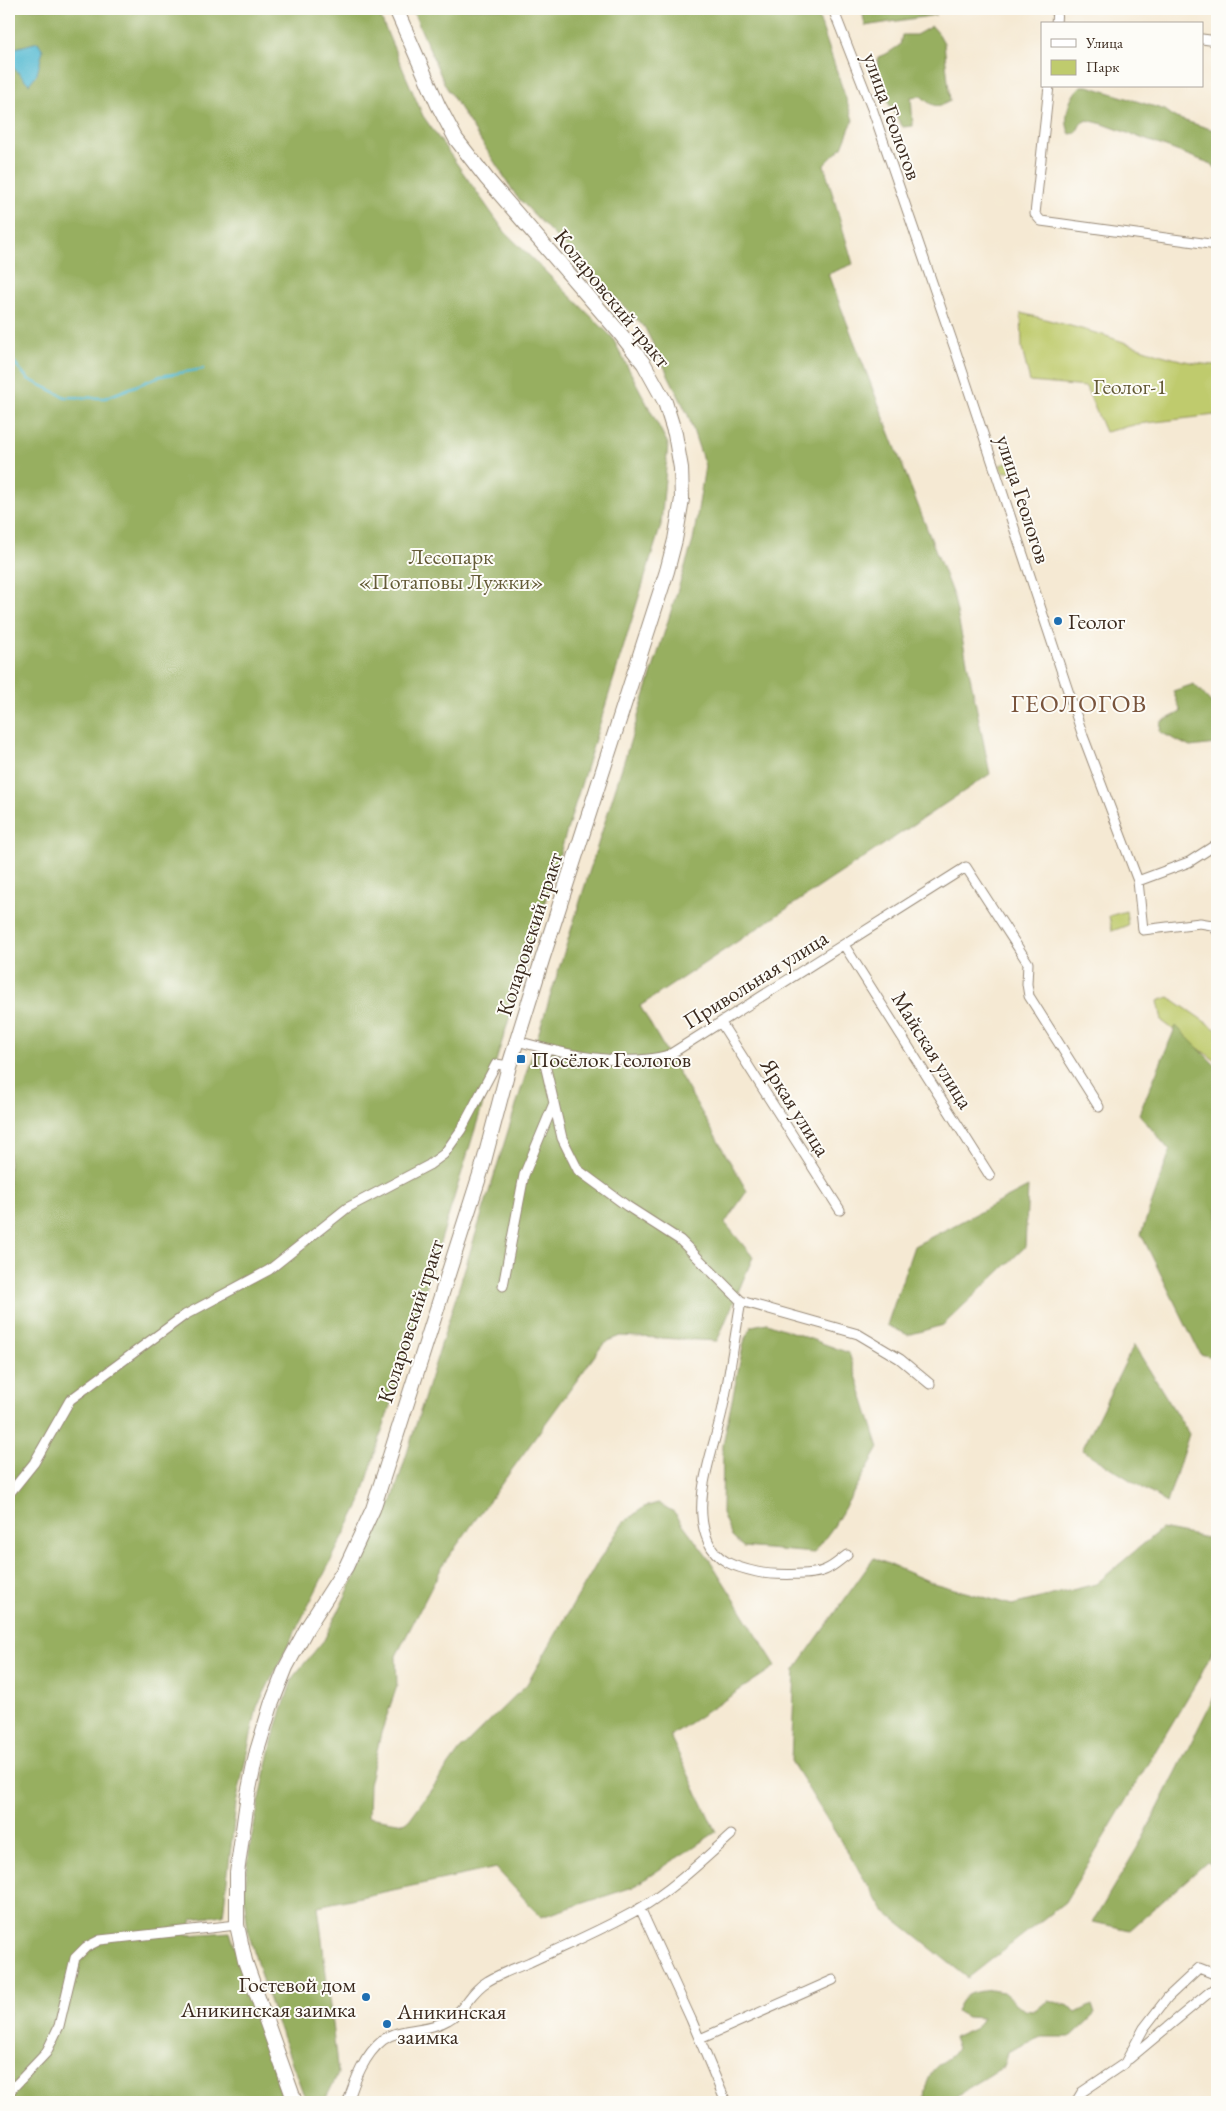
<svg xmlns="http://www.w3.org/2000/svg" width="1226" height="2111" viewBox="0 0 1226 2111" font-family="'EB Garamond',serif">
	<rect width="100%" height="100%" fill="#fdfcf7"/>
	<filter id="ink" filterUnits="userSpaceOnUse"><feTurbulence type="fractalNoise" baseFrequency=".02" numOctaves="2"/><feDisplacementMap in="SourceGraphic" scale="10" xChannelSelector="R" yChannelSelector="G"/><feConvolveMatrix kernelMatrix="1 2 1 2 8 2 1 2 1" color-interpolation-filters="sRGB"/></filter>
	<filter id="wash" filterUnits="userSpaceOnUse"><feTurbulence type="fractalNoise" baseFrequency=".0096" numOctaves="4" result="noise"/><feDisplacementMap in="SourceGraphic" scale="20" xChannelSelector="R" yChannelSelector="G"/><feGaussianBlur stdDeviation="1.12" result="paint"/><feColorMatrix in="noise" values="0 0 0 0 0 0 0 0 0 0 0 0 0 0 0 0 0 1.4 0 .05"/><feComposite in="paint" operator="in"/></filter>
	<g filter="url(#wash)">
		<rect width="100%" height="100%" fill="#f5e9d3"/>
		<path fill="#bfcb6d" stroke="#7d7a46" d="M1021,313C1050,320 1078,328 1106,336C1142,348 1179,364 1217,365V418L1215,415L1138,424L1105,432L1086,387L1030,382L1022,349Z
			M1017,460L1022,471L1003,472L1000,465Z
			M1126,911L1128,925L1112,931L1109,916Z
			M1169,997L1217,1030V1062L1162,1021L1158,1001Z"/>
		<path fill="#97af60" stroke="#696c3f" d="M9,9H377L423,116L505,232L612,337L668,444L661,525L360,1503L257,1707L236,1804L223,1915L193,1919L187,1935L230,1932L284,2102H9Z
			M412,9H816L853,120L842,147L824,165L853,264L828,274L954,598L990,774L640,1006L747,1191L725,1223L753,1257L717,1341L620,1336L610,1340L601,1347L444,1563L396,1656L397,1686L381,1733L369,1785L368,1817L404,1823L409,1820L460,1750L527,1684L596,1565L623,1523L644,1507L658,1503L674,1512L711,1562L776,1666L670,1736L716,1832L633,1887L541,1917L496,1868L318,1906L338,2074L324,2102H310L303,2093L264,1986L248,1931L244,1895L250,1845L273,1738L293,1677L324,1640L392,1501L693,541L705,466L688,415L645,328L517,197L445,85Z
			M862,9H934L936,15L865,26Z
			M932,26L939,34L944,43L950,101C936,109 932,106 921,96L911,97L913,126L903,127C889,107 875,81 878,57L888,53L900,45L902,35H916Z
			M1081,86H1088L1165,110L1176,118L1217,131V171L1212,164L1103,124L1087,120L1081,123L1076,133L1070,134C1062,120 1069,96 1081,86Z
			M1194,684L1217,709L1216,744L1190,747L1160,732L1161,722L1181,712L1173,691Z
			M1176,1026L1217,1067V1358L1200,1354L1141,1234L1170,1151L1139,1114Z
			M1028,1187L1025,1247L943,1325L908,1335L887,1325L914,1246Z
			M767,1323L849,1353L879,1448L834,1526L814,1553L743,1547L732,1537L722,1513L723,1444L744,1342L752,1326Z
			M1134,1345L1189,1434L1167,1503L1082,1450Z
			M1161,1529L1217,1540V1641L1198,1680L1065,1902L968,1978L884,1911L791,1761L795,1669L874,1558L933,1583L1012,1605L1096,1584Z
			M1217,1691V1870L1207,1862L1130,1930L1093,1922L1143,1838Z
			M991,1990L1003,1992L1024,2010L1033,2011L1049,2001L1069,2006L1076,2013L1092,2005L1095,2014L1071,2037H1041L1007,2052L1003,2067L965,2090L951,2102H927L924,2099C925,2088 927,2078 934,2069C941,2061 953,2058 957,2048L953,2038L976,2028L983,2018L967,2017L956,2011C965,1991 970,1993 991,1990Z"/>
		<path fill="#53b9d1" stroke="#477278" d="M38,42L43,50L37,74L29,84L9,63L12,49Z"/>
		<g fill="none" stroke-linecap="round" stroke-linejoin="round">
			<path stroke="#53b9d1" stroke-width="2.5" d="M9,356L28,379L65,397L105,398L161,376L203,369"/>
		</g>
	</g>
	<g filter="url(#ink)">
		<g fill="none" stroke-linecap="round" stroke-linejoin="round">
			<g stroke="#988a78" stroke-width="11">
				<path id="street" d="M833,9L873,111L955,349L1083,736L1138,881L1143,930L1200,923L1212,925L1217,931
					M1056,24L1057,9
					M1202,39L1217,41
					M1049,86L1035,214L1041,221L1217,245
					M1138,881L1189,862L1217,844
					M844,945L990,1176
					M721,1023L840,1210
					M517,1041C564,1054 621,1068 669,1055L966,867L1028,963L1027,984L1029,996L1099,1107
					M547,1049L544,1060L562,1138L578,1170L627,1206L680,1240L741,1301L858,1334L900,1359L930,1384
					M503,1286L524,1175L554,1103
					M741,1301C735,1336 730,1372 723,1407C715,1447 690,1501 708,1541C717,1562 735,1567 757,1572C770,1575 813,1576 825,1570C833,1567 840,1560 847,1555
					M9,1494L34,1463L70,1400L185,1315L269,1270L347,1208L429,1165L444,1154L461,1130L496,1064L509,1066
					M640,1908L691,2019L725,2100
					M700,2039L833,1980
					M1129,2059L1217,1986
					M9,2092L46,2053L59,2026L75,1958L86,1947L100,1940L237,1925
					M348,2102C355,2080 364,2055 383,2040C403,2026 428,2032 448,2020C465,2011 469,1992 488,1981C501,1973 516,1968 530,1962C566,1945 604,1929 639,1909C673,1889 702,1861 731,1835
					M1076,2102L1082,2092L1125,2063L1144,2028L1168,1997L1199,1968L1217,1975"/>
			</g>
			<g stroke="#988a78" stroke-width="16">
				<path id="secondary" d="M295,2102L245,1961L237,1925V1873L248,1794L257,1751L271,1705L286,1667L307,1628L346,1567L373,1509L483,1165L509,1066L542,960L667,571L675,540L682,499L681,468L675,434L665,402L644,364L619,332L487,179L456,139L438,105L396,9"/>
			</g>
			<use href="#street" stroke="#fff" stroke-width="9"/>
			<use href="#secondary" stroke="#fff" stroke-width="14"/>
		</g>
	</g>
	<g fill="#1f6fb2" stroke="#fdfcf7" stroke-width="2">
		<circle cx="1058" cy="621" r="5"/>
		<rect x="516" y="1054" width="10" height="10" rx="2.5"/>
		<circle cx="366" cy="1997" r="5"/>
		<circle cx="387" cy="2024" r="5"/>
	</g>
	<g text-anchor="middle" stroke-width="4" stroke-linejoin="round" paint-order="stroke">
		<g font-size="22" fill="#3b2a1e" stroke="#fdfcf7">
			<text transform="translate(893 116) rotate(70)" y="8">улица Геологов</text>
			<text transform="translate(613 298) rotate(51)" y="8">Коларовский тракт</text>
			<text transform="translate(1024 499) rotate(72)" y="8">улица Геологов</text>
			<text transform="translate(529 934) rotate(-72)" y="8">Коларовский тракт</text>
			<text transform="translate(755 979) rotate(-32)" y="8">Привольная улица</text>
			<text transform="translate(933 1050) rotate(58)" y="8">Майская улица</text>
			<text transform="translate(796 1107) rotate(58)" y="8">Яркая улица</text>
			<text transform="translate(410 1321) rotate(-72)" y="8">Коларовский тракт</text>
		</g>
		<g font-size="22" fill="#635a36" stroke="#fdfcf7">
			<text x="1130" y="394">Геолог-1</text>
			<text x="451" y="564">Лесопарк<tspan x="451" dy="25">«Потаповы Лужки»</tspan></text>
		</g>
		<g font-size="22" fill="#3b2a1e" stroke="#fdfcf7" text-anchor="start">
			<text x="1068" y="629">Геолог</text>
			<text x="531" y="1067">Посёлок Геологов</text>
			<text x="356" y="1992" text-anchor="end">Гостевой дом<tspan x="356" dy="25">Аникинская заимка</tspan></text>
			<text x="397" y="2019">Аникинская<tspan x="397" dy="25">заимка</tspan></text>
		</g>
		<g font-size="25" letter-spacing="1" fill="#79543c" stroke="#fdfcf7">
			<text x="1079" y="712">ГЕОЛОГОВ</text>
		</g>
	</g>
	<rect width="1226" height="2111" fill="none" stroke="#fdfcf7" stroke-width="30"/>
	<rect x="1041" y="22" width="162" height="65" fill="#fdfcf7" stroke="#afa8a0"/>
	<rect x="1051" y="39" width="25" height="8" fill="#ffffff" stroke="#afa8a0"/>
	<text x="1086" y="48" font-size="15" fill="#3b2a1e">Улица</text>
	<rect x="1051" y="60" width="25" height="15" fill="#bfcb6d" stroke="#afa8a0"/>
	<text x="1086" y="72" font-size="15" fill="#3b2a1e">Парк</text>
</svg>
